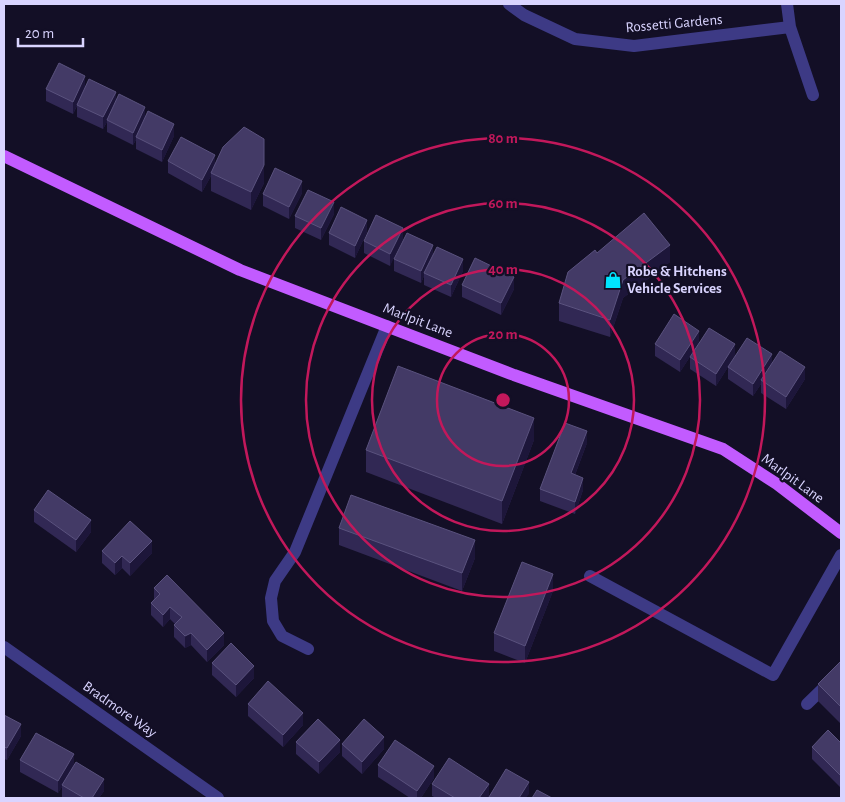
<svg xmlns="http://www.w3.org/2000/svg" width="845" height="802" viewBox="0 0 845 802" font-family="'Alegreya Sans',sans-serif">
	<rect width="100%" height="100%" fill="#130f26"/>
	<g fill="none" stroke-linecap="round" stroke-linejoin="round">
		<path stroke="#3d3a85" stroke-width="12" d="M509,4L524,15L575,39L634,46L790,27
			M787,4L790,27L813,95
			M590,576L773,675L841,555
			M4,647L218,798
			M308,649L282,636L273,621L271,598L275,581L295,552L387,326
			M807,704L841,671"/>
		<path stroke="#c25bff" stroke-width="12" d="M4,156L240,270L514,375L723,449L777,484L841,533"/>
	</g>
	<path fill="#312854" d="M85,87L116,101L145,117L174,136L162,162L136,149V140L133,145L107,132V122L103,129L77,117V106L73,114L46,101V89Z
		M168,161L215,164L264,183L251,210L211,191V176L202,192L168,173Z
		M302,193L289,219L263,206V194Z
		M334,214L321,240L295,228V216Z
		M403,228L390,266L364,253V241Z
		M367,232L355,258L329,245V233Z
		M597,253L670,262L623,298L610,337L559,321V303Z
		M433,254L463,271L451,297L424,285V276L421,283L394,271V259Z
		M462,285L514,289L501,315L462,297Z
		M699,343L680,372L655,356V344Z
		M735,356L716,386L690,369V357Z
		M772,362L805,379L786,409L761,393V384L753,396L728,379V367Z
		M534,440L502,524L366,472V450Z
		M587,443L575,475L583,490L575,514L540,501V489Z
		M34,510L91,532L76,552L34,522Z
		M339,528L475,558L462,591L339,545Z
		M102,551L152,553L130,576L122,568L115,575L102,563Z
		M154,588L224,645L207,662L191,645L185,648L174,637V625L175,624L170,619L163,627L151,615V603L154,599Z
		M553,591L525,663L494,651V633Z
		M841,661V724L818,701V684Z
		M212,663L254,678L236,697L212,675Z
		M248,704L303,725L283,747L248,716Z
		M4,715L21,736L7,760L4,759Z
		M296,742L340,752L319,774L296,754Z
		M841,743V788L812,759V747Z
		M342,744L384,749L362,774L342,756Z
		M20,760L74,765L104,791L99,798H64L62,797V787L58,793L20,772Z
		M378,765L434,778L421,798H410L378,777Z
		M432,784L489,796L487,798H436L432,796Z"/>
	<path fill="#1d163a" d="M85,76V88L73,114V102Z
		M116,92V104L107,120V122L103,129V117Z
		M145,107V119L136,137V140L133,145V133Z
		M174,124V136L162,162V150Z
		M215,155V167L211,173V176L202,192V180Z
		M264,165V183L251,210V192Z
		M302,181V193L289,219V207Z
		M334,202V214L321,240V228Z
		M367,220V232L355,258V246Z
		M403,228V240L390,266V254Z
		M433,245V257L424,273V276L421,283V271Z
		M670,245V262L623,298L610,337V320L623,280Z
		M463,259V271L451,297V285Z
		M514,277V289L501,315V303Z
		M699,331V343L680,372V360Z
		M735,344V356L716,386V374Z
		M772,354V366L761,380V384L753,396V384Z
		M805,367V379L786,409V397Z
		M534,418V440L502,524V501Z
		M587,431V443L571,485V473Z
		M583,478V490L575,514V502Z
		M91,520V532L76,552V540Z
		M475,540V558L462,591V573Z
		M152,541V553L130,576V563Z
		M122,556V568L115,575V563Z
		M553,574V591L525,663V646Z
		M170,607V619L163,627V615Z
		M191,633V645L185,648V636Z
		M224,633V645L207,662V650Z
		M254,666V678L236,697V685Z
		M303,713V725L283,747V735Z
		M21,724V736L7,760V748Z
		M384,737V749L362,774V762Z
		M340,740V752L319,774V762Z
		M74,754V766L62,785V787L58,793V781Z
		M434,766V778L421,798H417V791Z
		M104,779V791L99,798H92Z
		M529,782V794L526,798H519Z
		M489,784V796L487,798H479Z"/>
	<path fill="#433a66" stroke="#5a527e" d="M59,63L85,76L73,102L46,89Z
		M89,79L116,92L103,117L77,105Z
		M119,94L145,107L133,133L107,120Z
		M148,111L174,124L162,150L136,137Z
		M244,127L264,139V165L251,192L211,173L223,147Z
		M181,137L215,155L202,180L168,161Z
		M275,168L302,181L289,207L263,194Z
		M308,190L334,202L321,228L295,216Z
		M341,207L367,220L355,246L329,233Z
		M644,213L670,245L623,280L610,320L559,303L568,272L595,250L597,253Z
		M376,215L403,228L390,254L364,241Z
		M407,233L433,245L421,271L394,259Z
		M437,247L463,259L451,285L424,273Z
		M475,258L514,277L501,303L462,285Z
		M674,314L699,331L680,360L655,344Z
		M709,328L735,344L716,374L690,357Z
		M747,338L772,354L753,384L728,367Z
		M780,351L805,367L786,397L761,380Z
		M398,366L534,418L502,501L366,450Z
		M565,423L587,431L571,473L583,478L575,502L540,489Z
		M48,490L91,520L76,540L34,510Z
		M351,495L475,540L462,573L339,528Z
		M130,521L152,541L130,563L122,556L115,563L102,551Z
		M522,562L553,574L525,646L494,633Z
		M167,575L224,633L207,650L191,633L185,636L174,625L182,617L178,614L170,607L163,615L151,603L160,594L154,588Z
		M231,643L254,666L236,685L212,663Z
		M841,661V707L818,684Z
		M268,681L303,713L283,735L248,704Z
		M4,715L21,724L7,748L4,747Z
		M318,719L340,740L319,762L296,742Z
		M364,719L384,737L362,762L342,744Z
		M828,730L841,743V776L812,747Z
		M36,733L74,754L58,781L20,760Z
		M395,740L434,766L417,791L378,765Z
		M449,758L489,784L479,798H455L432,784Z
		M76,762L104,779L92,798H84L62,785Z
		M506,769L529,782L519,798H491L489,797Z
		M537,790L552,798H532Z"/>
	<g fill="none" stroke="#c2185b" stroke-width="2.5">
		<circle cx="503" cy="400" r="66"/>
		<circle cx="503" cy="400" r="131"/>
		<circle cx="503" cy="400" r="197"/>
		<circle cx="503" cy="400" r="262"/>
	</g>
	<defs>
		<g id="shop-bare" transform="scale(1.35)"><path d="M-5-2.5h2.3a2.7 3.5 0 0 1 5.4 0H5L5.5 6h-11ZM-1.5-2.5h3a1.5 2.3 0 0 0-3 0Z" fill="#00e5ff" stroke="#130f26" stroke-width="2.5" paint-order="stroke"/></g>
	</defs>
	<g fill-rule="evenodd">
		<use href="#shop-bare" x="613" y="280"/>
	</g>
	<g text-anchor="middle" stroke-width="4.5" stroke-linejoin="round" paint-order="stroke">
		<g font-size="15" fill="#d9d4ff" stroke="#130f26">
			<text transform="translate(674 23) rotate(-5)" y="5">Rossetti Gardens</text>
			<text transform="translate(418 320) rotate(21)" y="5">Marlpit Lane</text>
			<text transform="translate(793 478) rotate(36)" y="5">Marlpit Lane</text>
			<text transform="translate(120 709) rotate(35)" y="5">Bradmore Way</text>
		</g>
		<g font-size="15" font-weight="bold" fill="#d9d4ff" stroke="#130f26" text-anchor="start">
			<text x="627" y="276">Robe &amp; Hitchens<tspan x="627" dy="17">Vehicle Services</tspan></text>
		</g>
	</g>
	<circle cx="503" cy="400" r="8" fill="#c2185b" stroke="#130f26" stroke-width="2.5"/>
	<g font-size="15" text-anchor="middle" font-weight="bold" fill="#c2185b" stroke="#130f26" stroke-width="4.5" stroke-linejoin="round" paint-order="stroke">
		<text x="503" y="143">80 m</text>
		<text x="503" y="208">60 m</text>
		<text x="503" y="274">40 m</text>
		<text x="503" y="339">20 m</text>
	</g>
	<rect width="845" height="802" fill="none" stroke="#d9d4ff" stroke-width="10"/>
	<path d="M18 38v8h65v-8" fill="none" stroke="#d9d4ff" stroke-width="2.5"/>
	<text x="25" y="38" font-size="15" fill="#d9d4ff" stroke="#130f26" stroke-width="4" paint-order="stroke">20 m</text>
</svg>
